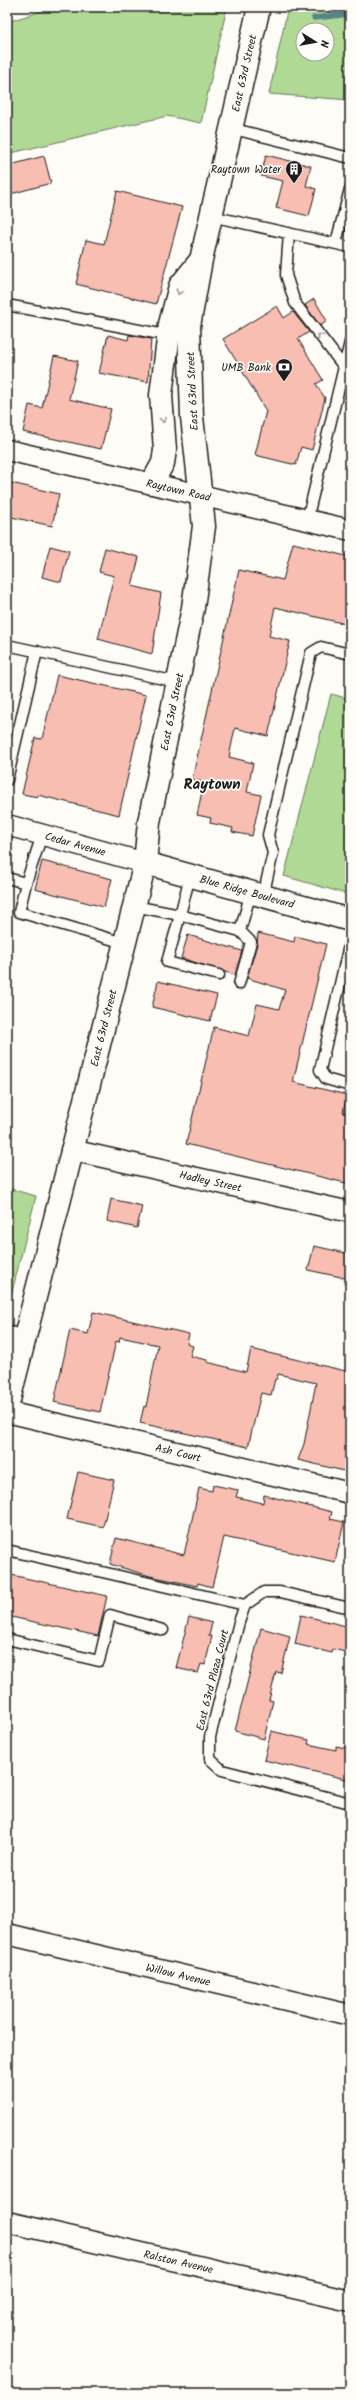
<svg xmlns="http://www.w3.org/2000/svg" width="357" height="2400" viewBox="0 0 357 2400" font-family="Kalam,sans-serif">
	<rect width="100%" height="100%" fill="#fdfcf7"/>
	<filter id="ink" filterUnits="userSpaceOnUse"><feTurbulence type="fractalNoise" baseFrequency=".025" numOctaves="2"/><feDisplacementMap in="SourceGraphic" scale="8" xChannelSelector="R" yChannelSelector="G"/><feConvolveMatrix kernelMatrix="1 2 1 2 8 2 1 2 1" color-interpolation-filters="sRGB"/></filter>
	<g filter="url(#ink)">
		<path fill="#b0d996" stroke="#667a59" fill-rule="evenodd" d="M55,7H227L201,123L167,116L7,154V22Z
			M288,7H350V100L269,94ZM303,30H327V54H303Z
			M331,694L350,699V895L284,876Z
			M7,1188L36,1196L7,1312Z"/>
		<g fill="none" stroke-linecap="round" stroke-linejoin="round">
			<path stroke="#548589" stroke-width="5.5" d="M314,18L350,14"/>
		</g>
		<path fill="#f9beb2" stroke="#1c1c1c" d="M266,155L311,166L306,186L316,189L309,216L276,208L283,181L261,176Z
			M44,156L51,183L7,195V166Z
			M117,191L182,207L156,304L76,284L86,240L104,244Z
			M314,299L327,321L320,326L305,305Z
			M277,306L284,318L293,312L309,332L298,339L323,380L316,384L325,398L312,450L301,447L296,465L255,455L266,411L223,339Z
			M108,335L128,340L129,335L151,339L148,382L99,373Z
			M54,356L78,361L69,399L111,409L101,449L23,432L29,405L42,408Z
			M7,482L59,494L52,526L7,516Z
			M293,543L350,557V625L275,607L269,636L290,641L268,736L235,728L229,757L253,763L247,792L261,795L252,836L232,832L233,828L210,823L211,818L197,815L204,782L192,780L239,570L283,580Z
			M50,546L69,551L61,582L42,577Z
			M105,548L139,557L132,586L161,593L152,654L98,639L114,576L99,572Z
			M57,675L146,695L119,815L38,795V797L22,794L35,738L42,739Z
			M42,861L112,879L104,907L35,889Z
			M258,933L294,942L295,936L326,944L293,1082L347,1095L343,1112L350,1114V1184L186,1144L214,1027L249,1036L257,1004L279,1009L285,990L247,978L257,944Z
			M188,935L242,951L235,975L181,958Z
			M158,981L217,995L210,1021L152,1007Z
			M111,1199L142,1206L137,1228L107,1221Z
			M314,1246L350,1254V1279L308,1270Z
			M93,1312L189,1334L187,1344L193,1346L190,1356L207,1360V1362L246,1372L251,1349L350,1372L348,1472L298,1460L304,1444L316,1383L278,1374L277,1379H275L271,1395L261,1393L248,1447L140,1423L144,1406L146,1407L158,1345L120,1337L119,1342L116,1341L100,1412L54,1402L70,1330L88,1334Z
			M78,1472L114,1480L103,1527L67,1519Z
			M213,1485L238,1490L236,1497L263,1503L264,1495L332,1512L330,1519L344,1522L335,1562L224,1537L212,1587L198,1583L197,1586L150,1576L110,1564L116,1538L184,1555L199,1488L212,1491Z
			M7,1574L107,1596L98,1636L7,1616Z
			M301,1615L350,1627V1653L333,1649L332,1653L295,1644Z
			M189,1617L212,1623L209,1636H212L205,1665L201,1664L198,1673L176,1668Z
			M261,1628L290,1636L281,1673L276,1672L269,1700L273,1701L264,1739L235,1731Z
			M271,1731L309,1740L308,1744L336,1750V1746L350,1749V1780L264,1760Z"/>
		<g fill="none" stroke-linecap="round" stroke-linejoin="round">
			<g stroke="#1c1c1c" stroke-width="13">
				<path id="lane" d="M230,128L350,158
					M211,216L350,247
					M289,233L286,275L295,303L344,367
					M336,243L350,189
					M7,305L155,333L168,334
					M307,520L350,342
					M7,645L177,682
					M7,780L37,651
					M190,876L180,915L240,931L251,892
					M7,878L26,883L19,912L124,943
					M26,883L42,835
					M263,896L273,853L268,835L311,653L321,647L350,654
					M134,906L180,915L167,962L219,975
					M350,941L320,1070L326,1079L350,1086
					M239,984L251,942L240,931
					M7,1550L245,1605
					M350,1608L280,1592H264L245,1605L239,1622L210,1737V1759L222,1770L350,1803
					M7,1639L99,1661L110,1615L163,1630"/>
			</g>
			<g stroke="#1c1c1c" stroke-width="23">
				<g id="street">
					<path id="s1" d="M7,450L350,530"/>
					<path id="s2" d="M7,825L145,863"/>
					<path id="s3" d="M71,1150L350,1212"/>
					<path d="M7,1336L24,1342"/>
					<path id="s4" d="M7,1412L350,1493"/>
					<path id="s5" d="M7,1934L350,2015"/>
					<path id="s6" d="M7,2222L350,2301"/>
				</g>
			</g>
			<g stroke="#1c1c1c" stroke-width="25">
				<g id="secondary">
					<path d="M152,483L163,463L165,450L161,395L170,324L180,286L200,261"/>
					<path id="s7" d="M145,863L350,920"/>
					<path id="s8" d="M7,1408L145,863L149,822L193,608L204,526L192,417L189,326L201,260L259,7"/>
				</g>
			</g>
			<use href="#lane" stroke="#fdfcf7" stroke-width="10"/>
			<use href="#street" stroke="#fdfcf7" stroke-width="20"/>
			<use href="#secondary" stroke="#fdfcf7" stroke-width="22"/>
		</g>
		<defs><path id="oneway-chevron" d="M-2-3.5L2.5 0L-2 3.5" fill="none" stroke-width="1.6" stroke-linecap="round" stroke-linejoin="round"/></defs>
		<g stroke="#989794">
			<use href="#oneway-chevron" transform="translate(179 292) rotate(107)"/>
			<use href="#oneway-chevron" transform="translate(320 336) rotate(-128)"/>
			<use href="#oneway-chevron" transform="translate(163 420) rotate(85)"/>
		</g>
	</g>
	<defs>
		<g id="building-pin" transform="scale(0.9)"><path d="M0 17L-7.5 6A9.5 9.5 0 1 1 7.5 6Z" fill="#1c1c1c" stroke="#fdfcf7"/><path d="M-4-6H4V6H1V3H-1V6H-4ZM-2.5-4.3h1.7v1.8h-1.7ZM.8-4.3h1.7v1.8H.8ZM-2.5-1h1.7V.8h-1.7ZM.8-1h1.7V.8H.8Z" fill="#fff"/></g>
		<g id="bank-pin" transform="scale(0.9)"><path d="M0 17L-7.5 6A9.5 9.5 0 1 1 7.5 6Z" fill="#1c1c1c" stroke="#fdfcf7"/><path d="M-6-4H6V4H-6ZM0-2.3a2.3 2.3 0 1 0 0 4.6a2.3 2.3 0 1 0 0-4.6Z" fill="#fff"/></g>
	</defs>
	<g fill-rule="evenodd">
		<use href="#building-pin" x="294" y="169"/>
		<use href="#bank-pin" x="284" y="367"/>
	</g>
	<g text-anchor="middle" stroke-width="3.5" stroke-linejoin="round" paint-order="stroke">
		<g font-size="11" fill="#1c1c1c" stroke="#fdfcf7">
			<text dy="4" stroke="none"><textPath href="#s8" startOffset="1364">East 63rd Street</textPath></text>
			<text transform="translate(192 391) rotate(-93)" y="4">East 63rd Street</text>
			<text dy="4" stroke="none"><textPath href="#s1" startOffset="176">Raytown Road</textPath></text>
			<text dy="4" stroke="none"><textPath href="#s8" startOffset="716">East 63rd Street</textPath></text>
			<text dy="4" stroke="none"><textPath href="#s2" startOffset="71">Cedar Avenue</textPath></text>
			<text dy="4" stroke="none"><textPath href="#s7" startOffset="106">Blue Ridge Boulevard</textPath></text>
			<text dy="4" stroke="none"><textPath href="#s8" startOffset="392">East 63rd Street</textPath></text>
			<text dy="4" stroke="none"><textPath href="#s3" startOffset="143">Hadley Street</textPath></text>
			<text dy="4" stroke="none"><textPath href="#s4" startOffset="176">Ash Court</textPath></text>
			<text transform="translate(212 1680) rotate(-76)" y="4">East 63rd Plaza Court</text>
			<text dy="4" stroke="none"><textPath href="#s5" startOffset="176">Willow Avenue</textPath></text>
			<text dy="4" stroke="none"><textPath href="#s6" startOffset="176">Ralston Avenue</textPath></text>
		</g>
		<g font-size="11" fill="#1c1c1c" stroke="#fdfcf7" text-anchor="end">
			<text x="281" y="173">Raytown Water</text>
			<text x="271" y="371">UMB Bank</text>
		</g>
		<g font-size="15" font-weight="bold" fill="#1c1c1c" stroke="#fdfcf7">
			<text x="212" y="789">Raytown</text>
		</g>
	</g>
	<rect width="357" height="2400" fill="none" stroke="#fdfcf7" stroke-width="24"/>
	<rect x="12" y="12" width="333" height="2376" fill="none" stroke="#1c1c1c" stroke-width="1.5" filter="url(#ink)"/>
	<g transform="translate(315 42) rotate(101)"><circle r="19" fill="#fdfcf7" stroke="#a3a29f"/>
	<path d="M0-3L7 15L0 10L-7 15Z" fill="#1c1c1c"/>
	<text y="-6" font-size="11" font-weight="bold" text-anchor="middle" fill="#1c1c1c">N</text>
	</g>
</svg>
